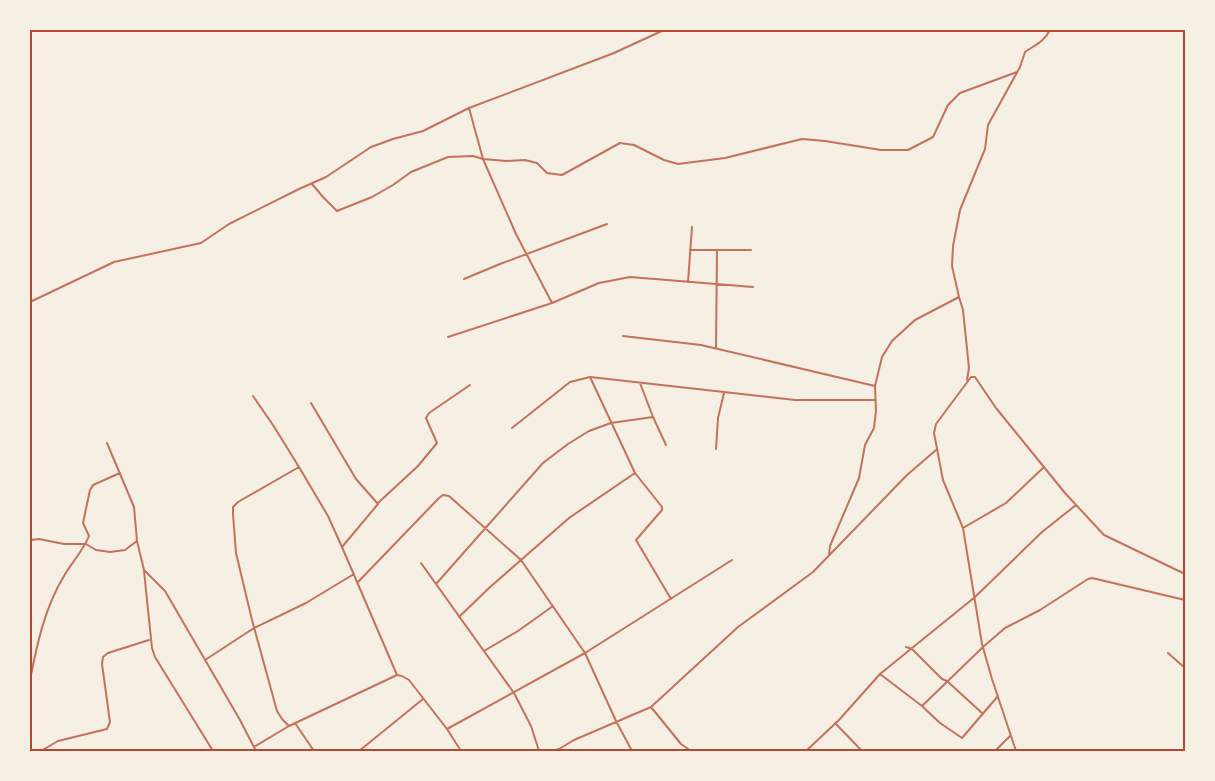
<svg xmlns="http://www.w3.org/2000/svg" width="1215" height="781" viewBox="0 0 1215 781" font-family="'Golos Text',sans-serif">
	<rect width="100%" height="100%" fill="#f6efe4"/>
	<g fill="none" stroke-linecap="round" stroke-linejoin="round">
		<path stroke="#c5725c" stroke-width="2" d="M469,108L483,159L516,234L552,303
			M312,184L323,197L337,211L372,197L393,185L411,172L448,157L473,156L483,159L506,161L525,160L537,163L547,173L562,175L620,143L634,145L664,160L678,164L725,158L802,139L825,141L881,150H908L933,137L948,105L960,93L1017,72
			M690,250H751
			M464,279L500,264L607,224
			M688,282L692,227
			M30,302L114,262L201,243L229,224L299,189L326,177L371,147L393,139L423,131L469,108L614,53L664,30
			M623,336L701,345L875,386
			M448,337L552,303L599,283L630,277L753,287
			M716,347L717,250
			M590,377L635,473L662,507V510L636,540L671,599
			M967,380L969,368L963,310L959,297L952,266L953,246L960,210L985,149L988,125L1020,67L1025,52C1035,45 1044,42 1050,30
			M640,383L653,417L666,445
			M253,396L273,425L299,467L238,502L233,507V514L236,553L252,620L277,711L282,719L289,726
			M311,403L356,479L378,504L342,547L397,675
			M512,428L570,382L590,377L795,400H875
			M107,443L134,507L137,541L144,570L165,591L172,603L240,720L256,751
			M716,449L718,418L724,393
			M299,467L328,516L342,547
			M378,503L418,466L437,443L426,418L429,413L470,385
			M963,528L1006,503L1044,467
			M30,540L39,539L64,544H86L96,550L110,552L125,550L137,541
			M829,555L830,546L859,478L865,445L874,428L876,411L875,386L882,357L892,341L915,320L959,297
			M421,563L514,693L531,726L539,751
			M144,571L152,648L155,657L213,751
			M358,582L439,498L443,495L449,496L521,560L585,653L616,721L632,751
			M436,584L543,463L568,444L589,431L611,423L653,417
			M459,617L489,588L569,518L635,473
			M906,647L912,649L942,679L947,681L982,713
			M484,651L518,631L553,606
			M1168,653L1185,668
			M205,660L254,628L306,603L354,574
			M880,674L922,706L940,723L962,738L998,696
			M30,680C37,644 45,607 64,576C72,562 83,551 89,536L83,523L90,490L93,485L120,473
			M922,706L983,647L1005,628L1040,610L1088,579L1092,578L1185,600
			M651,707L681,744L691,751
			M295,723L314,751
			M835,723L862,751
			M447,729L585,653L732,560
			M254,747L289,726L397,675L402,676L409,680L447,729L461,751
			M41,751L58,741L107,729L110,722L102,664L103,657L108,653L149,640
			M359,751L423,699
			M553,751L559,749L574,740L651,707L738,627L813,572L907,475L936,450
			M806,751L839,720L880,674L975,597L1042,532L1076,505
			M995,751L1010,736
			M1016,751L992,679L982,644L963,528L943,480L934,433L936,424L971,377H975L996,408L1065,493L1104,535L1185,574"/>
	</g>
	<rect width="1215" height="781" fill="none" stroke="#f6efe4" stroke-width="62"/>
	<rect x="31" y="31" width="1153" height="719" fill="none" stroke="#b5482f" stroke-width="2"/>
</svg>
